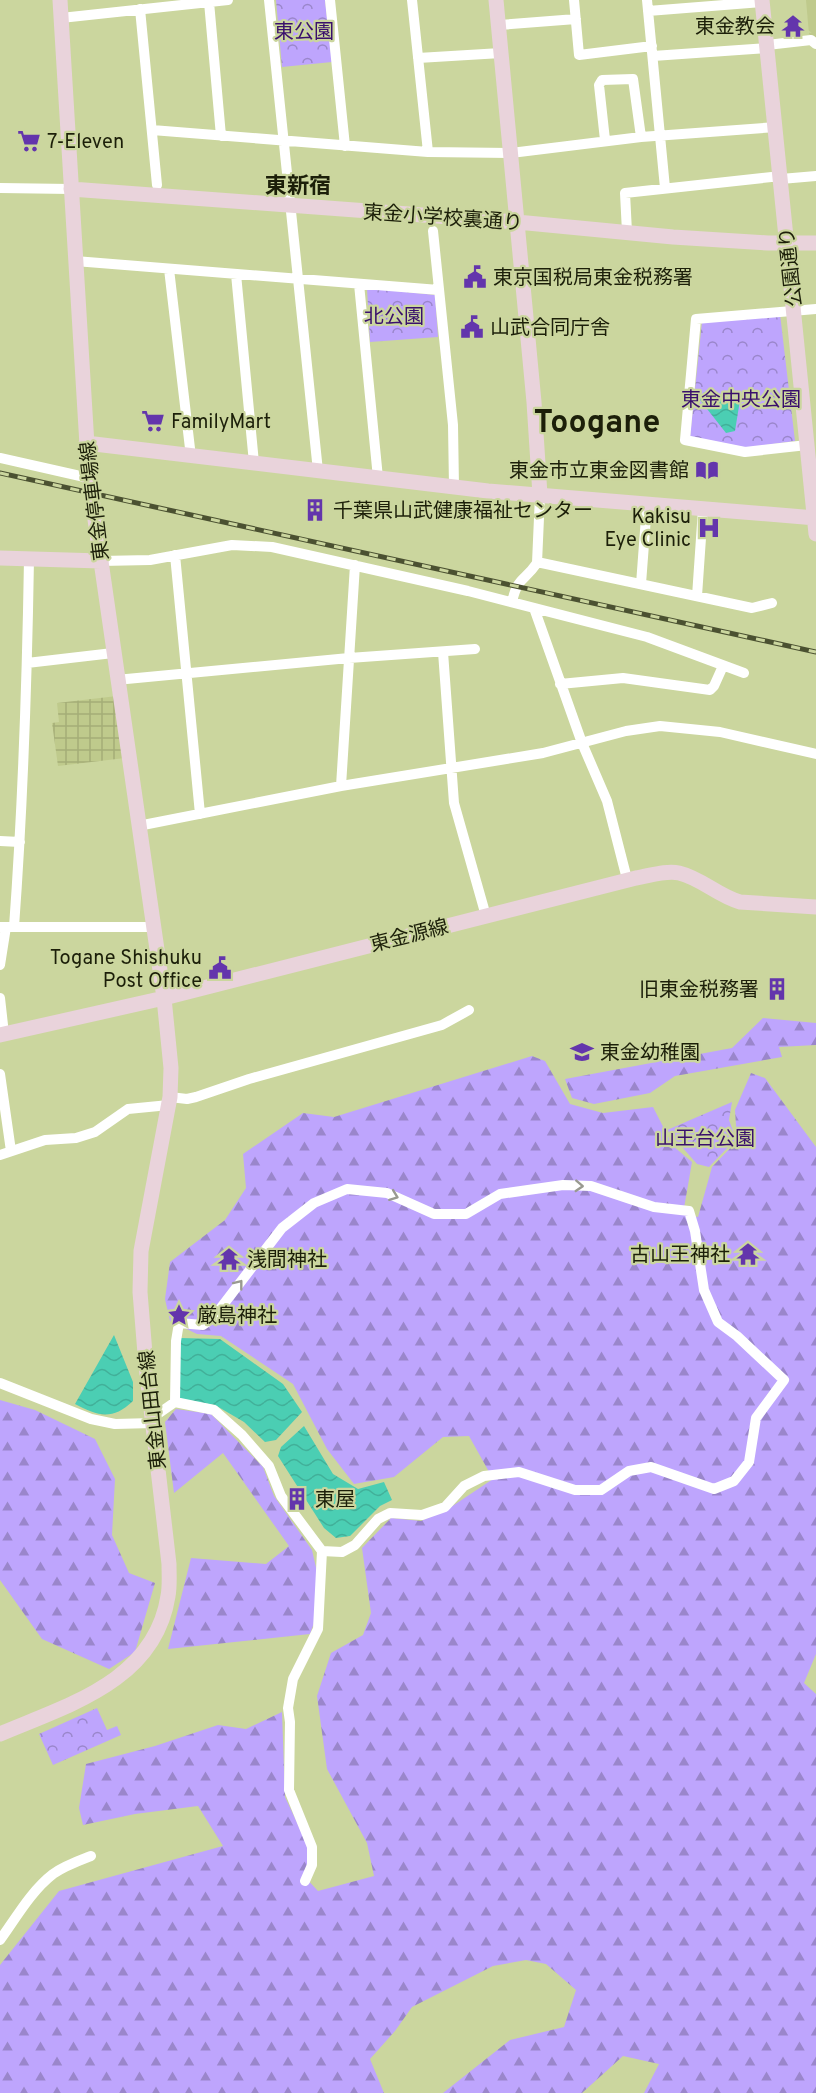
<svg xmlns="http://www.w3.org/2000/svg" width="816" height="2093" viewBox="0 0 816 2093" font-family="Overpass,'Noto Sans JP',sans-serif">
	<defs>
		<pattern id="industrial-grid" width="8" height="8" patternUnits="userSpaceOnUse" patternTransform="scale(1.5)"><rect width="8" height="8" fill="#bfca8c"/><path d="M0 4h8M4 0v8" fill="none" stroke="#a4ad77"/></pattern>
		<pattern id="forest-firs" width="22" height="20" patternUnits="userSpaceOnUse" patternTransform="scale(1.5)"><rect width="22" height="20" fill="#bea5fd"/><path d="M5 1l3.5 6h-7zM16 11l3.5 6h-7z" fill="#9a86cb"/></pattern>
		<pattern id="park-crowns" width="20" height="18" patternUnits="userSpaceOnUse" patternTransform="scale(1.5)"><rect width="20" height="18" fill="#bea5fd"/><path d="M2 6a3 3 0 1 1 6 0M12 15a3 3 0 1 1 6 0" fill="none" stroke="#9a86cb"/></pattern>
		<pattern id="water-waves" width="16" height="10" patternUnits="userSpaceOnUse" patternTransform="scale(1.5)"><rect width="16" height="10" fill="#4bceb3"/><path d="M0 5q4-4 8 0t8 0" fill="none" stroke="#41b099"/></pattern>
	</defs>
	<rect width="100%" height="100%" fill="#cbd69e"/>
	<path fill="#bfca8c" d="M806,0H816V39L809,34Z"/>
	<path fill="url(#industrial-grid)" d="M117,696L125,758L58,766L52,723L59,722L57,703Z"/>
	<path fill="url(#forest-firs)" d="M763,1018L816,1023V1045L779,1047L782,1057L675,1076L650,1093L594,1104L572,1098L565,1079L732,1048Z
		M532,1056L545,1061L570,1104L603,1113L653,1107L673,1146L692,1162L683,1214L698,1217L712,1167L737,1141L735,1110L751,1073L765,1078L816,1147V1654L804,1683L816,1694V2093H644L659,2064L623,2056L582,2093H443L510,2040L564,2027L576,1990L546,1964L526,1960L493,1966L412,2007L395,2031L370,2059L384,2093H0V1965L59,1891L223,1846L198,1806L135,1814L83,1825L79,1808L86,1764L155,1746L218,1725L246,1729L282,1712L285,1797L308,1846V1862L304,1876L318,1891L374,1876L367,1843L327,1769L317,1696L331,1653L363,1635L371,1613L362,1548L391,1518L421,1521L448,1509L493,1479L469,1436L443,1437L394,1477L354,1484L327,1449L293,1384L221,1336L197,1334L170,1321L165,1299L170,1262L225,1220L246,1188L243,1154L303,1113L334,1117Z
		M0,1400L35,1410L95,1439L115,1479L112,1535L129,1573L155,1583L135,1652L109,1669L42,1639L0,1580Z
		M176,1409L211,1414L263,1467L274,1496L312,1550L323,1598L310,1634L168,1649L191,1558L266,1564L289,1546L223,1453L174,1493L165,1422Z"/>
	<path fill="url(#park-crowns)" d="M276,0H325L332,62L282,67Z
		M367,288L435,295L438,337L370,342Z
		M780,314L795,441L745,448L690,437L702,322Z
		M732,1102L729,1120L736,1139L709,1167L697,1164L667,1130Z
		M97,1708L107,1730L117,1726L121,1735L53,1765L39,1734Z"/>
	<path fill="url(#water-waves)" d="M704,392L740,400L735,431L726,433L700,400Z
		M114,1335L133,1382V1401C112,1421 98,1416 75,1404Z
		M180,1338L220,1339L283,1384L302,1412L276,1440L265,1442L244,1422L215,1405L178,1399Z
		M304,1426L333,1474L358,1489L384,1482L392,1500L380,1506L350,1536L336,1538L324,1528L278,1456L281,1447Z"/>
	<g fill="none" stroke-linecap="round" stroke-linejoin="round">
		<path stroke="#fff" stroke-width="10" d="M269,0L318,471
			M330,0L345,146
			M412,0L428,152
			M574,0L579,55L652,46
			M647,0L665,188
			M209,2L221,136
			M140,9L157,185
			M648,11L762,2
			M61,18L228,0
			M499,25L576,19
			M767,45L811,40L816,44
			M653,56L767,48
			M418,58L501,53
			M152,130L428,152L511,153L641,137L776,127
			M605,140L599,85L602,80L633,79L641,137
			M781,179L816,176
			M0,188L71,189
			M433,231L453,425L454,487
			M627,232L625,193L781,176
			M75,261L439,290
			M169,269L191,457
			M236,274L254,463
			M359,284L378,478
			M807,445L745,452L685,440L696,319L816,309
			M0,458L89,478
			M175,555L200,814
			M101,561L150,560L232,545L272,547L468,591L647,637L744,673
			M537,562L752,608L772,603
			M641,584L647,504
			M697,596L703,509
			M512,602C518,576 524,582 537,563L540,495
			M534,608L582,743L607,801L627,879
			M443,652L454,803L486,916
			M27,663L113,653
			M116,680L349,658L475,649
			M560,684L623,678L710,690L714,686L723,666
			M341,786L355,565
			M138,826L341,786L543,753L626,731L660,726L720,732L816,754
			M0,841L20,842
			M0,927H153
			M14,927C23,804 27,682 29,559
			M0,965L6,927
			M0,998L4,1034
			M0,1074L11,1151
			M170,1097L187,1099L196,1097L249,1079L442,1025L469,1010
			M0,1155L45,1140L76,1138L95,1132L128,1109L169,1105
			M0,1383L91,1419L115,1424L153,1423
			M175,1402L176,1341L179,1323L203,1325L213,1318L282,1228L314,1203L347,1189L387,1193L434,1214H466L500,1194L563,1185L591,1186L654,1207L689,1211L695,1231L704,1290L718,1322L737,1336L784,1380L756,1418L749,1462L734,1481L714,1489L651,1467L629,1471L601,1490H575L519,1472L484,1476L464,1486L445,1507L422,1515L390,1513L378,1519L355,1545L342,1552L322,1551
			M152,1418L175,1402L214,1410L242,1435L269,1466L281,1496L322,1551L318,1629L293,1679L288,1708L290,1722L289,1790L312,1847V1865L305,1881
			M0,1940C16,1918 31,1891 53,1874C64,1866 78,1861 91,1856"/>
		<path stroke="#e9d3db" stroke-width="15" d="M496,0L534,402L540,495
			M762,0L816,534
			M71,189L517,222L673,237L768,243H816
			M86,443L488,491L816,518
			M0,558L101,561
			M0,1035L164,998L636,878C649,876 666,870 679,873C701,878 718,896 740,902L816,907
			M0,1734C68,1705 155,1681 168,1596C170,1586 169,1575 169,1564L146,1366L140,1292L141,1251L170,1097L171,1068L164,998L89,478L60,0"/>
		<g stroke="#4b5131" stroke-width="5">
			<path id="rail" d="M0,473L816,652"/>
		</g>
		<use href="#rail" stroke="#cbd69e" stroke-width="3" stroke-dasharray="9" stroke-linecap="butt"/>
	</g>
	<defs><path id="oneway-chevron" d="M-2-3.5L2.5 0L-2 3.5" fill="none" stroke-width="1.6" stroke-linecap="round" stroke-linejoin="round" transform="scale(1.5)"/></defs>
	<g stroke="#999a90">
		<use href="#oneway-chevron" transform="translate(579 1186) rotate(3)"/>
		<use href="#oneway-chevron" transform="translate(394 1196) rotate(21)"/>
		<use href="#oneway-chevron" transform="translate(239 1284) rotate(-52)"/>
	</g>
	<defs>
		<g id="temple-bare" transform="scale(1.8)"><path d="M0-6L5-2H3V0L6.5 2.5H4V6H1.5V3h-3V6H-4V2.5H-6.5L-3 0V-2H-5Z" fill="#6335ac" stroke="#cbd69e" stroke-width="2.5" paint-order="stroke"/></g>
		<g id="supermarket-bare" transform="scale(1.8)"><path d="M-6-5.5h2.5l.6 2H6L4.5 2H-2.5L-4.4-4H-6ZM-1.5 3.2a1.3 1.3 0 1 0 .1 0ZM3 3.2a1.3 1.3 0 1 0 .1 0Z" fill="#6335ac" stroke="#cbd69e" stroke-width="2.5" paint-order="stroke"/></g>
		<g id="civic-bare" transform="scale(1.8)"><path d="M-.6-6.5H3V-4.5H.6V-3L4-1V1h2V6H-6V1h2V-1L-.6-3ZM-1.2 2.5V6h2.4V2.5Z" fill="#6335ac" stroke="#cbd69e" stroke-width="2.5" paint-order="stroke"/></g>
		<g id="library-bare" transform="scale(1.8)"><path d="M-6-4Q-3-5.5-.7-3.5V5Q-3 3-6 4ZM6-4Q3-5.5 .7-3.5V5Q3 3 6 4Z" fill="#6335ac" stroke="#cbd69e" stroke-width="2.5" paint-order="stroke"/></g>
		<g id="building-bare" transform="scale(1.8)"><path d="M-4-6H4V6H1V3H-1V6H-4ZM-2.5-4.3h1.7v1.8h-1.7ZM.8-4.3h1.7v1.8H.8ZM-2.5-1h1.7V.8h-1.7ZM.8-1h1.7V.8H.8Z" fill="#6335ac" stroke="#cbd69e" stroke-width="2.5" paint-order="stroke"/></g>
		<g id="hospital-bare" transform="scale(1.8)"><path d="M-5-5h3v3.5h4V-5h3V5h-3V1.5h-4V5h-3Z" fill="#6335ac" stroke="#cbd69e" stroke-width="2.5" paint-order="stroke"/></g>
		<g id="school-bare" transform="scale(1.8)"><path d="M0-5L7-2L0 1L-7-2ZM-4 1L0 2.5L4 1V4Q0 6-4 4Z" fill="#6335ac" stroke="#cbd69e" stroke-width="2.5" paint-order="stroke"/></g>
		<g id="sight-bare" transform="scale(1.8)"><path d="M0-6L1.8-2.2L6-1.7L2.9 1.2L3.7 5.4L0 3.3L-3.7 5.4L-2.9 1.2L-6-1.7L-1.8-2.2Z" fill="#6335ac" stroke="#cbd69e" stroke-width="2.5" paint-order="stroke"/></g>
	</defs>
	<g fill-rule="evenodd">
		<use href="#temple-bare" x="793" y="26"/>
		<use href="#supermarket-bare" x="29" y="141"/>
		<use href="#civic-bare" x="475" y="277"/>
		<use href="#civic-bare" x="472" y="327"/>
		<use href="#supermarket-bare" x="153" y="421"/>
		<use href="#library-bare" x="707" y="470"/>
		<use href="#building-bare" x="315" y="510"/>
		<use href="#hospital-bare" x="709" y="528"/>
		<use href="#civic-bare" x="220" y="968"/>
		<use href="#building-bare" x="777" y="989"/>
		<use href="#school-bare" x="582" y="1052"/>
		<use href="#temple-bare" x="748" y="1254"/>
		<use href="#temple-bare" x="229" y="1259"/>
		<use href="#sight-bare" x="179" y="1315"/>
		<use href="#building-bare" x="297" y="1499"/>
	</g>
	<g text-anchor="middle" stroke-width="4.5" stroke-linejoin="round" paint-order="stroke">
		<g font-size="20" fill="#1c1f09" stroke="#cbd69e" text-anchor="start">
			<text x="775" y="33" text-anchor="end">東金教会</text>
			<text x="47" y="148">7-Eleven</text>
			<text x="493" y="284">東京国税局東金税務署</text>
			<text x="490" y="334">山武合同庁舎</text>
			<text x="171" y="428">FamilyMart</text>
			<text x="689" y="477" text-anchor="end">東金市立東金図書館</text>
			<text x="333" y="517">千葉県山武健康福祉センター</text>
			<text x="691" y="523" text-anchor="end">Kakisu<tspan x="691" dy="23">Eye Clinic</tspan></text>
			<text x="202" y="964" text-anchor="end">Togane Shishuku<tspan x="202" dy="23">Post Office</tspan></text>
			<text x="759" y="996" text-anchor="end">旧東金税務署</text>
			<text x="600" y="1059">東金幼稚園</text>
			<text x="730" y="1261" text-anchor="end">古山王神社</text>
			<text x="247" y="1266">浅間神社</text>
			<text x="197" y="1322">厳島神社</text>
			<text x="315" y="1506">東屋</text>
		</g>
		<g font-size="20" fill="#390f6c" stroke="#cbd69e">
			<text x="304" y="38">東公園</text>
			<text x="394" y="323">北公園</text>
			<text x="741" y="406">東金中央公園</text>
			<text x="705" y="1145">山王台公園</text>
		</g>
		<g font-size="20" fill="#1c1f09" stroke="#cbd69e">
			<text transform="translate(443 217) rotate(4)" y="7">東金小学校裏通り</text>
			<text transform="translate(790 267) rotate(-96)" y="7">公園通り</text>
			<text transform="translate(94 501) rotate(-97)" y="7">東金停車場線</text>
			<text transform="translate(409 935) rotate(-14)" y="7">東金源線</text>
			<text transform="translate(152 1410) rotate(-96)" y="7">東金山田台線</text>
		</g>
		<g font-size="22" font-weight="bold" fill="#1c1f09" stroke="#cbd69e">
			<text x="298" y="193">東新宿</text>
		</g>
		<g font-size="32" font-weight="bold" fill="#1c1f09" stroke="#cbd69e">
			<text x="597" y="432">Toogane</text>
		</g>
	</g>
</svg>
